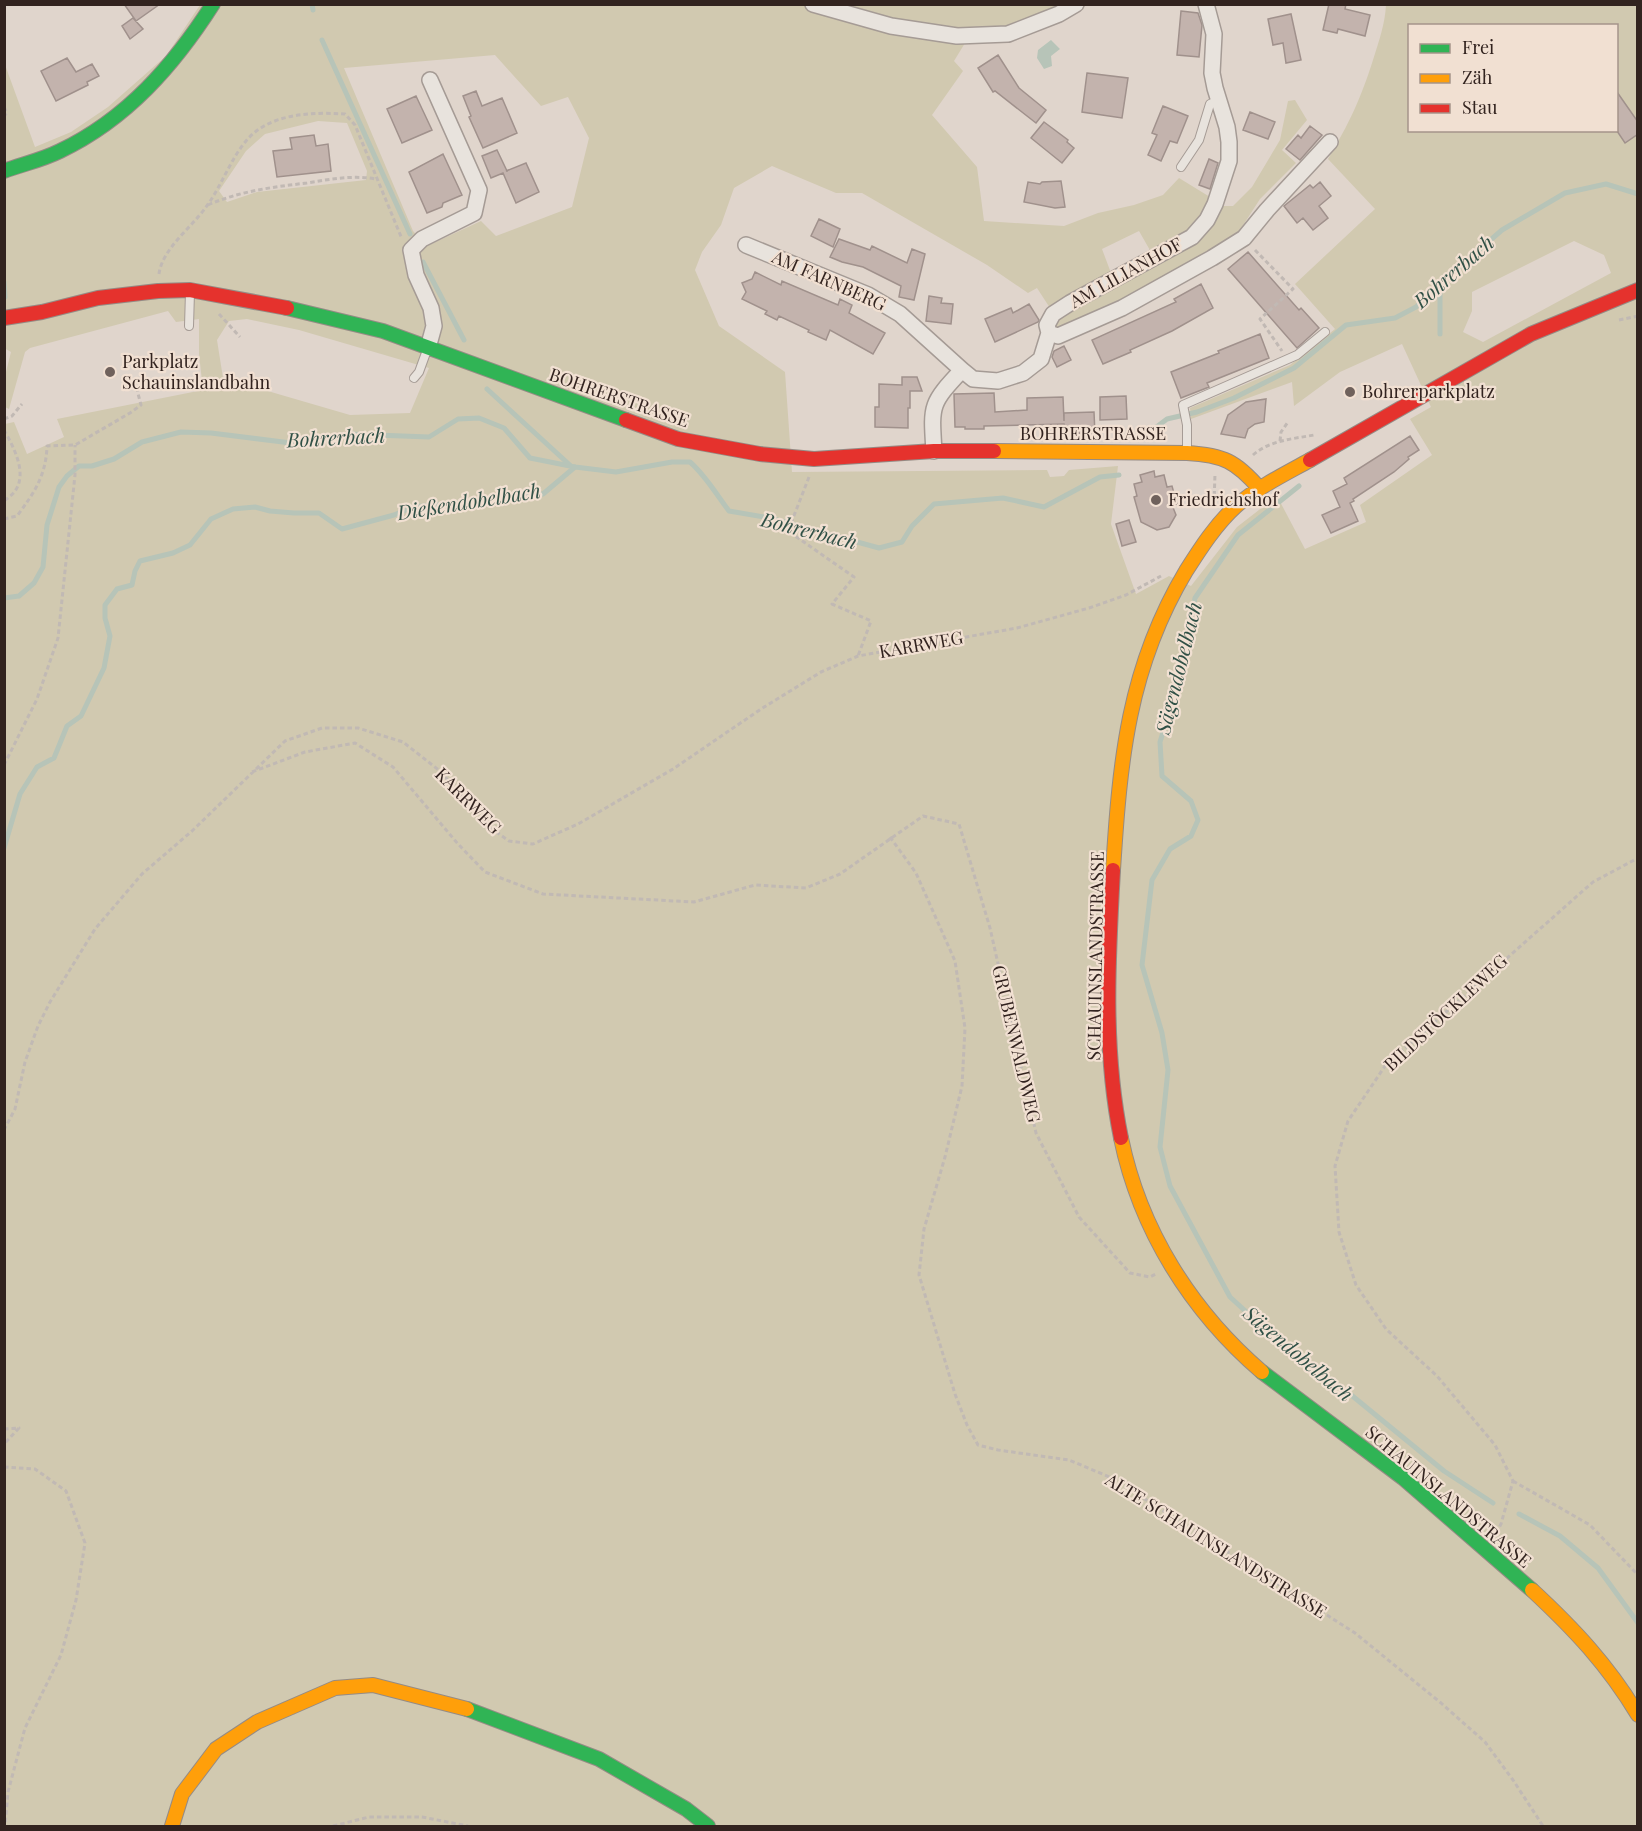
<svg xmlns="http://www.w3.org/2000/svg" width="1642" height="1831" viewBox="0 0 1642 1831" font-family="'Playfair Display',serif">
	<rect width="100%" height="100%" fill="#e0d5cc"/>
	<path fill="#d1c9b0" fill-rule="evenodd" d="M200,5H1067L1007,27L973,30L954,61L963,71L932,115L977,167L984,221L1064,226L1098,213L1134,205L1163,195L1179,178L1210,197L1193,229L1151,252L1139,231L1102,249L1111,273L1050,308L1037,288L1028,293L987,265L862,193H836L772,166L734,188L721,225L702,252L695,270L719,326L785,372L792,472L1047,470L1050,477L1064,476L1069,470L1118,466L1111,524L1136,594L1169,576L1191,586L1237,527L1277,496L1305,549L1366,522L1360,505L1432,455L1410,419L1431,407L1402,344L1340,372L1294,406L1292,382L1191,419L1190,408L1290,365L1335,329L1295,284L1375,209L1328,159C1349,124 1361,98 1373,60C1379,41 1385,24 1386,5H1637V1826H5V424L14,422L27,454L64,437L57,419L203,390L199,354V319L176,322L168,311L30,348L25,352L9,409L5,407V376L11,352L4,348V62L35,147L71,132L108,107L166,56ZM1410,26H1616V130H1410ZM495,55L541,106L568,97L589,138L572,207L496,236L481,221L427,246L413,231L344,68ZM318,121L347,123L367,171L366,180L257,192L227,202L219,191L246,151L265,134ZM1574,241L1604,255L1611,273L1483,342L1463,332L1472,311V292ZM247,319L299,330L429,368L410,413L350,415L223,378L217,340L229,321Z
		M1295,100L1307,120L1282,150L1296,163L1260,199L1238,233L1195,261L1123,303L1055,330L1053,326L1056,320L1202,233L1223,206H1233L1252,187L1280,140L1288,101Z"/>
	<path fill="#b7c4b8" d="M1051,40L1060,49L1051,56L1052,66L1044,69L1037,58L1038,50Z"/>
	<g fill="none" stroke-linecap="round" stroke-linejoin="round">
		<path stroke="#b7c4b8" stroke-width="5" d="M312,4L313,10
			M322,40L410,234
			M423,262L464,340
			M4,282L5,297
			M1440,284V334
			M487,389L572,467
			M1146,435L1167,419L1197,412L1234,398L1294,368L1346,325L1395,318L1416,307L1440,284L1502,230L1565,193L1606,184L1638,194
			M1299,486L1238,535L1195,598L1181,675L1160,742L1162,776L1191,801L1198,820L1191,836L1170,849L1152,880L1142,965L1162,1033L1168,1070L1160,1147L1170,1186L1230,1297L1277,1340L1350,1394L1444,1471L1493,1503
			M4,598L19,596L34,583L43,567L47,525L59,487L67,476L79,466H92L114,459L142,442L181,432L211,433L291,443L349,434L429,437L458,419L479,418L504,428L530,458L575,467L616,472L672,462H690C706,476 716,494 729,511L770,518L879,548L902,542L912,526L934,504L1003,498L1044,507L1100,477L1119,475
			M4,848L20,794L37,767L54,758L67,726L81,716L104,668L110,636L105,618V605L117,589L132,585L135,571L140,561L173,553L190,545L211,519L233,509L255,507L270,511L294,513H319L342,529L394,515L413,507L543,494L575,467
			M1519,1514L1560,1536L1598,1568L1638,1623"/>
	</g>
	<path fill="#c3b3ad" stroke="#a0918c" stroke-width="1.5" d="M124,4H160L136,21Z
		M1329,4H1346L1345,9L1370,15L1365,36L1338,29L1337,33L1323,30Z
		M1181,11L1198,13L1202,25L1199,57L1177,55Z
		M1291,14L1301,60L1286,63L1283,43L1273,45L1268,19Z
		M133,18L143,29L130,39L122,26Z
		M998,55L1019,88L1046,110L1036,123L995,91L993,92L978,68Z
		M67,58L76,72L92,64L99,76L87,82L88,85L56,101L41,71Z
		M1087,73L1128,78L1122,118L1082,112Z
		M476,91L482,106L502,98L517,133L483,148L469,117L471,116L463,96Z
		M1617,92L1638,122V134L1625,143L1617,131Z
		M416,96L432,130L402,143L387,109Z
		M1163,106L1188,116L1177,143L1170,141L1161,161L1148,155L1157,135L1152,133Z
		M1250,112L1275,122L1268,139L1243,130Z
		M1044,122L1068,140L1067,142L1074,148L1062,163L1031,138Z
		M1310,126L1322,135L1300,160L1286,149L1298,135L1301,138Z
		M314,135L316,146L328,144L331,171L277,177L273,151L292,149L290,138Z
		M497,150L507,171H506L526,163L539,192L516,203L503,173L491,178L482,156Z
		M443,154L462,195L443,203L442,207L427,213L409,172Z
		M1209,159L1218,163L1210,189L1199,185Z
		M1061,181L1065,207L1055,208L1024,202L1028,182L1040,184L1042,182Z
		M1320,182L1331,196L1319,206L1328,218L1313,230L1303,218L1297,223L1284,206L1310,185L1313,188Z
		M819,219L840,229L833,247L811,236Z
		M839,239L870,250L872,246L907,263L912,249L925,254L914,300L899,297L901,286L863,267L842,262L830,257Z
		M1248,252L1299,310L1301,308L1319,328L1297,348L1228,269Z
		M755,272L781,285L782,281L838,305L840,299L852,305L849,313L885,333L873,354L830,330L826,340L808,332L809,330L779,316L777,320L765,314L767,311L742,299L746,292L742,283L752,279Z
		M1201,284L1213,308L1172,331L1130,350L1131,352L1103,364L1092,340L1176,302L1174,299Z
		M929,296L942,298L941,303L953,304L951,324L926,321Z
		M1029,304L1039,320L1038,322L995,342L985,319L1011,308L1013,313Z
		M1260,334L1269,358L1207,383L1209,387L1181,398L1171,372L1219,353L1218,351Z
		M1064,346L1071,360L1057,367L1052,357L1054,351Z
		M902,377H917L922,391H910V408H908V428L875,427V407H879V384L902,385Z
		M994,393L995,412L1027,410V398L1063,397L1064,421V413L1094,412L1095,435L1079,436V430H1064V424L984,426V429H965V427H955L954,394Z
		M1126,396L1127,419L1100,420V397Z
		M1266,399L1264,422L1255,424L1248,429L1245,438L1221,434L1228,415L1246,402Z
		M1410,436L1419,450L1408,457L1409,459L1394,472L1353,499L1354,501L1350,503L1358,521L1331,533L1322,515L1340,507L1333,491L1347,484L1344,478Z
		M1154,471L1155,477L1164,475L1167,487L1172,486L1177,504L1172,505L1176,515L1169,527L1157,530L1141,522L1134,497L1137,496L1134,484L1142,482L1140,475Z
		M1129,520L1136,542L1122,546L1116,524Z"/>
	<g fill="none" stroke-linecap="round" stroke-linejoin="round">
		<g stroke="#a59b95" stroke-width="10">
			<path id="lane" d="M1181,167L1199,140L1210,104L1219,100
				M189,326L190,292
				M414,378L419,372L427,350
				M1187,453V425L1183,405L1297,355L1325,332"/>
		</g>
		<g stroke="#a59b95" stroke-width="18">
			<path id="street" d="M813,4L891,26L957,36L1008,34L1059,14L1076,4
				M1206,4L1214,34L1212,73L1215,88L1227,127L1229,142V161L1215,204L1207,220L1192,237L1070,303L1053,314L1047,325L1049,333L1058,336L1122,308L1212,258L1244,238L1267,210L1330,142
				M746,245L868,295L900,314L962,370
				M428,348L434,326L431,308L416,275L411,250L422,239L474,213L479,190L430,80
				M934,451C931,405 930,404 962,370L973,379L998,381L1023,373L1041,359L1049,333"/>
		</g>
		<g stroke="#958b85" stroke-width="16">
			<path id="fast" d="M4,171C23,164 42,160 60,151C127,119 174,65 213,4
				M287,308L383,331L626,420
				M1262,1372L1403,1478L1532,1590
				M467,1709L599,1759L686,1809L708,1826"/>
		</g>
		<g stroke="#958b85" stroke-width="16">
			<path id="slow" d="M994,451L1187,453C1223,455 1236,461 1260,489
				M1113,870C1120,760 1128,668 1186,571C1200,549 1216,524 1236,506C1258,487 1285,474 1310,460
				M1121,1138C1140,1230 1191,1311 1262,1372
				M1532,1590C1574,1629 1608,1665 1638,1715
				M172,1826L182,1794L216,1749L257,1722L335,1688L373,1685L467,1709"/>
		</g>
		<g stroke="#958b85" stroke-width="16">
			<path id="jam" d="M4,318L42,312L98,298L158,291L190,290L287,308
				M626,420L678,439L760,454L814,459L934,451H994
				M1310,460L1531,334L1638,290
				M1113,870C1108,959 1103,1050 1121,1138"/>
		</g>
		<path stroke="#c1b9b4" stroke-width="3" stroke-dasharray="4.5 3" stroke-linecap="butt" d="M4,107L7,113L4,116
			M208,205C240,191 273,187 307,183C331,179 353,175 376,179
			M1255,250L1293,289L1260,319L1282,351
			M159,274C162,249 192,227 206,207C221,187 230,160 246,141C269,113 312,112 345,114L355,125L402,239
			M219,314L240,337
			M1619,320L1638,316
			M4,419L12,416L22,404
			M4,430C13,446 28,473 15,491C13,494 8,498 4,501
			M1280,441L1281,432L1288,422
			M1253,455C1270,440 1293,439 1314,435
			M809,477L788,531L854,577L832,604L871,621L858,656
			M1214,503L1215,474
			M4,519L17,516C34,493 46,476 47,446L75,445L130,413L141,405L135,382
			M4,765L37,699L58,638L75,475V445
			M252,772L305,752L355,743L393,767L458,844L485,872L543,894L694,902L755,885L806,888L840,874L923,816L959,824L990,928L1036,1133L1079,1217L1130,1273L1150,1277L1156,1274
			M890,837L916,873L955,961L965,1028L962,1086L945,1157L924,1229L919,1275L955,1394L967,1425L978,1445L998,1450L1069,1460L1112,1478L1355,1633L1441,1703L1485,1742L1513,1780L1543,1826
			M4,1130L15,1109L25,1062L38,1026L50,1002L95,929L142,874L192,831L285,741L322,728H358L403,742L440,771L488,826L509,841L533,844L578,824L673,769L761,709L821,672L858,656L1017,628L1089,608L1126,595L1161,576
			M4,1429L19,1428L4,1444
			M4,1467L35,1469L66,1491L85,1543L76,1600L61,1655L25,1728L8,1792L5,1826
			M1513,1481L1590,1525L1638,1575
			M1496,1533L1501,1524L1513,1481L1495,1445L1437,1376L1386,1329L1356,1285L1339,1232L1335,1166L1348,1121L1385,1066L1593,882L1638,858
			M333,1826L369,1817H422L468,1826"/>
		<use href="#lane" stroke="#e8e3dd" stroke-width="8"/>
		<use href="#street" stroke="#e8e3dd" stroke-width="15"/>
		<use href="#fast" stroke="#30b455" stroke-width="14"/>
		<use href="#slow" stroke="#ff9f0a" stroke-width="14"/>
		<use href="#jam" stroke="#e5322d" stroke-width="14"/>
	</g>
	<g fill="#6f615c" stroke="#f1e0d2" stroke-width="2">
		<circle cx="110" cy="372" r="6"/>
		<circle cx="1350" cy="392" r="6"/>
		<circle cx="1156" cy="500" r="6"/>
	</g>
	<g text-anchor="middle" stroke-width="4.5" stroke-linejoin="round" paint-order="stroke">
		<g font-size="18" fill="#32231f" stroke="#f1e0d2">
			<text transform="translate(1126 273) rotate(-29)" y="6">AM LILIANHOF</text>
			<text transform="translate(829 281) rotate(24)" y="6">AM FARNBERG</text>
			<text transform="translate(619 398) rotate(19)" y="6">BOHRERSTRASSE</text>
			<text x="1093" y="440">BOHRERSTRASSE</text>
			<text transform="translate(921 645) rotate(-10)" y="6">KARRWEG</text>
			<text transform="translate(468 801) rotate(45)" y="6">KARRWEG</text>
			<text transform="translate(1096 956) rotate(-89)" y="6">SCHAUINSLANDSTRASSE</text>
			<text transform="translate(1446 1013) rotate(-43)" y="6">BILDSTÖCKLEWEG</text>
			<text transform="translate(1016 1044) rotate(77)" y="6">GRUBENWALDWEG</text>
			<text transform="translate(1448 1497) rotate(40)" y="6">SCHAUINSLANDSTRASSE</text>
			<text transform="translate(1216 1546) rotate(32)" y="6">ALTE SCHAUINSLANDSTRASSE</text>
		</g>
		<g font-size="18" fill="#32231f" stroke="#f1e0d2" text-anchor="start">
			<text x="122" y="368">Parkplatz<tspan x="122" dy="21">Schauinslandbahn</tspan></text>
			<text x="1362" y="398">Bohrerparkplatz</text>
			<text x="1168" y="506">Friedrichshof</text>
		</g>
		<g font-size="20" font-style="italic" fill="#305046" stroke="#f1e0d2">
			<text transform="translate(1454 272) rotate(-41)" y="7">Bohrerbach</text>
			<text transform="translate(336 438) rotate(-3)" y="7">Bohrerbach</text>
			<text transform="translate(469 502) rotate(-9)" y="7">Dießendobelbach</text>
			<text transform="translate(809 531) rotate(14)" y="7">Bohrerbach</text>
			<text transform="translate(1179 668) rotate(-76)" y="7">Sägendobelbach</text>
			<text transform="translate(1298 1354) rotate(40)" y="7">Sägendobelbach</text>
		</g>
	</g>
	<rect width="1642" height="1831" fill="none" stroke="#32231f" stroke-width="12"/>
	<rect x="1408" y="24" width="210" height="108" fill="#f1e0d2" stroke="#a5948a" stroke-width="1.5"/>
	<rect x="1420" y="44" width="30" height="9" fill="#30b455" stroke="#a5948a" stroke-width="1.5"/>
	<text x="1462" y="54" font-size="18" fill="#32231f">Frei</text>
	<rect x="1420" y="74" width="30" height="9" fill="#ff9f0a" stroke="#a5948a" stroke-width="1.5"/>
	<text x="1462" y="84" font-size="18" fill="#32231f">Zäh</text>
	<rect x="1420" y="104" width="30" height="9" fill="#e5322d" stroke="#a5948a" stroke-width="1.5"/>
	<text x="1462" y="114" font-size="18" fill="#32231f">Stau</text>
</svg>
